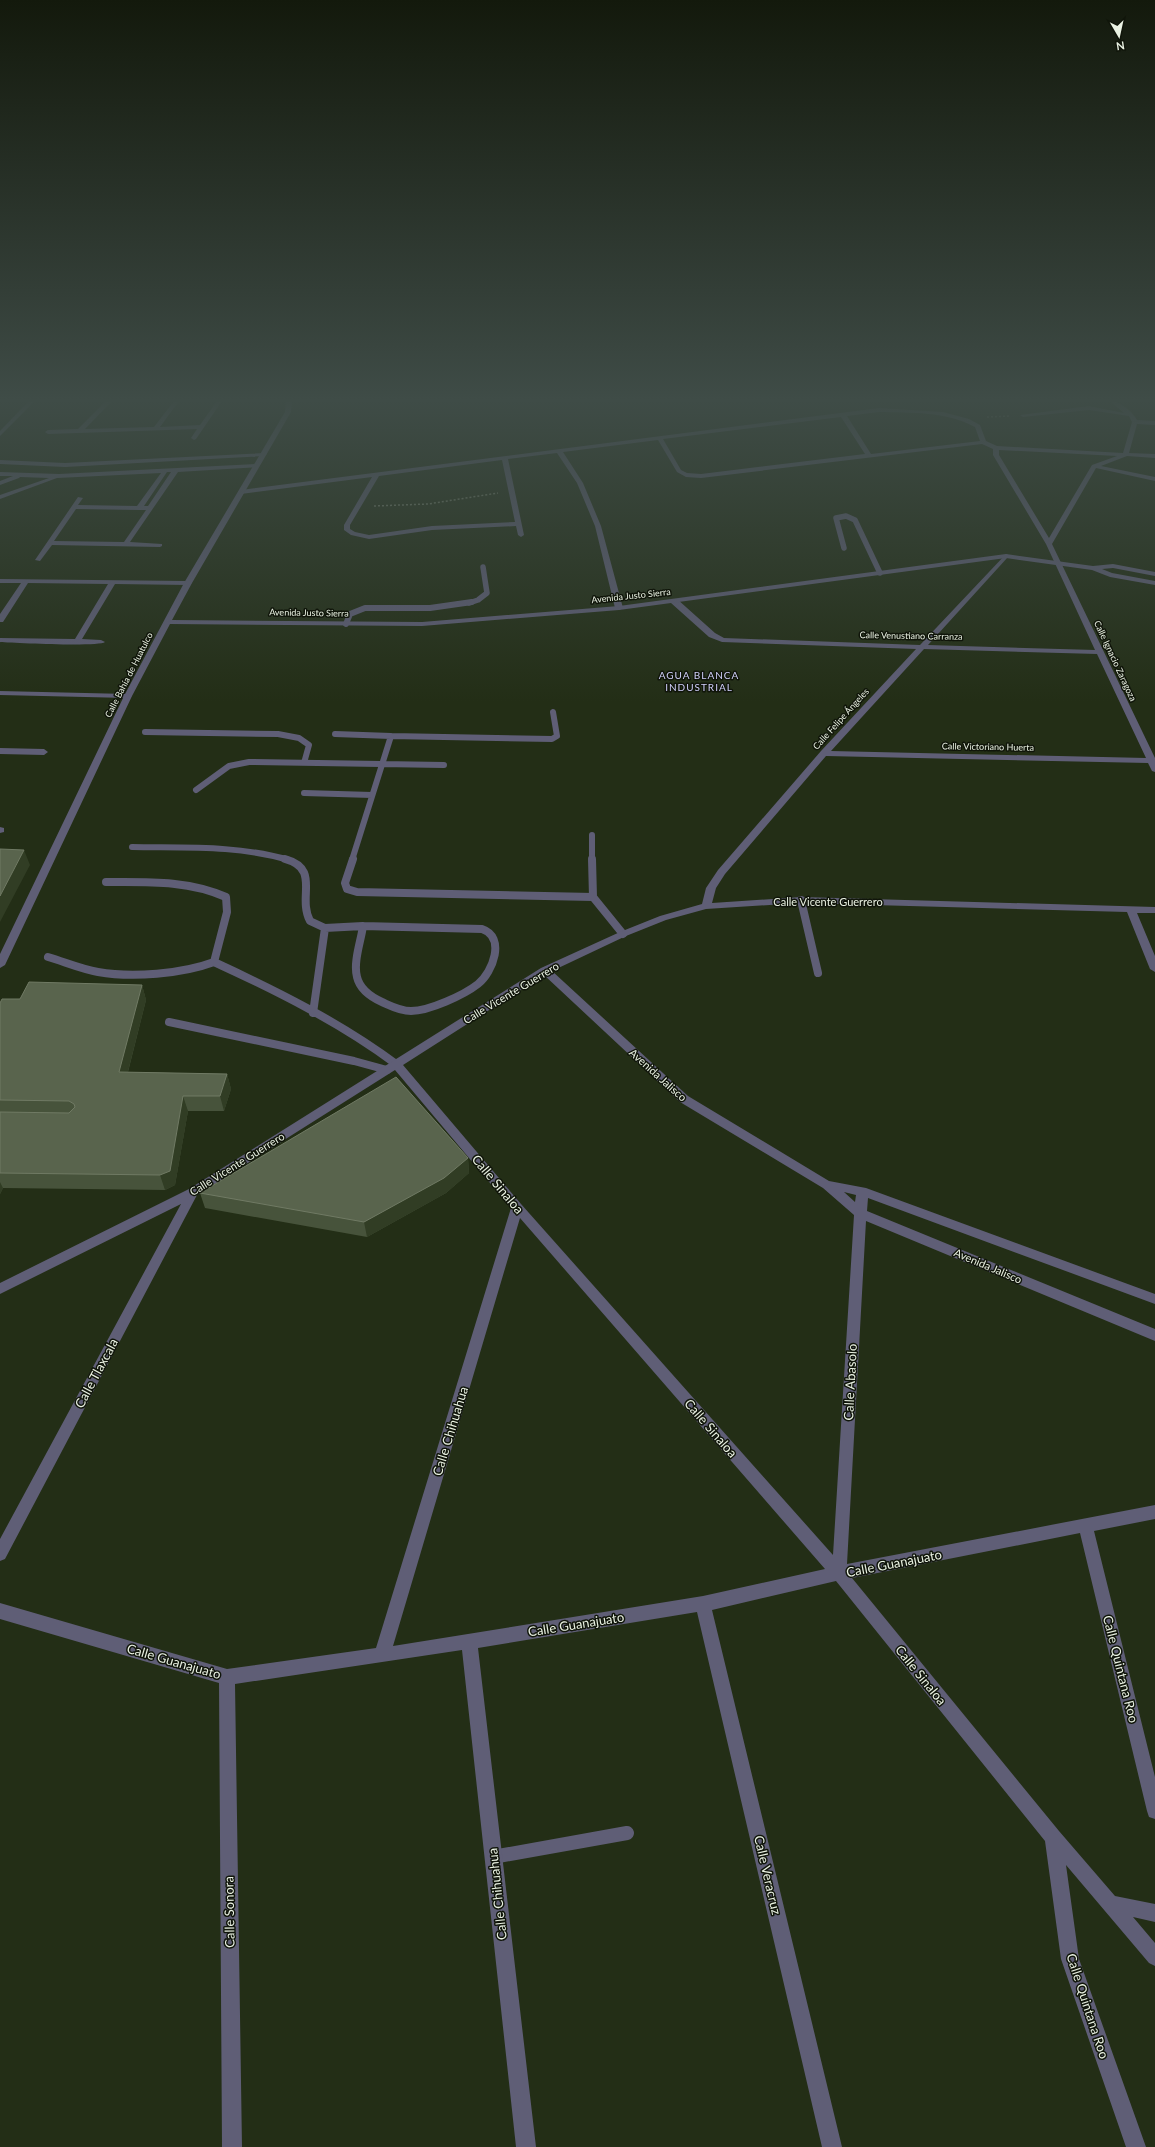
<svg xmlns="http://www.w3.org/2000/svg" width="1155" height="2147" viewBox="0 0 1155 2147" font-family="Lato,sans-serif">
	<rect width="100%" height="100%" fill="#232e16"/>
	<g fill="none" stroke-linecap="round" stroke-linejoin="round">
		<path stroke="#747d69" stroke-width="1.5" stroke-dasharray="2 2" stroke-linecap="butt" d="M987,417L1010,416
			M374,506L428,504L498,493"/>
		<path stroke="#5f5e76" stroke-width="5.5" d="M844,548L836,518L846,516L855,520L880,573
			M469,603L478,600L487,593L483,567"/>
		<path stroke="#5f5e76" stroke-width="6" d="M346,624L350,614L365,608H430L472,602
			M145,732L278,734L299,738L309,745L304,763
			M335,734L391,736
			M196,790L229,766L249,762L444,765
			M304,793L372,795
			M592,835V860
			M132,847C184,848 238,845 289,860
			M352,860L391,736L552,739L557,736L553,712"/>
		<path stroke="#5f5e76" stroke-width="8" d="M285,859C321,869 297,896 310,921L325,928L363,926
			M353,859L345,883L347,889L357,892L593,897L623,934
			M592,859L593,897
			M801,900L818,973
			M363,926L482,929C506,937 493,972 478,984C464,995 429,1011 411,1011C400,1011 391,1006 382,1002C371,997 360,990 357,977C353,962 361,941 363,926Z
			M48,957C65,962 81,969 98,972C132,978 182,974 214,962L227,912L226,897C188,880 147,882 106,882
			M214,962C277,991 341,1023 396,1064
			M313,1013L325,928
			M169,1022L354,1061L387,1070"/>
		<path stroke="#5f5e76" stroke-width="14" d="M493,1857L627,1833"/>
		<path fill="#5f5e76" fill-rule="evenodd" d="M29,401H35L0,436V431Z
			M106,401H112L85,429L154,427L174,401H179L160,427L200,425L217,401H222L196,439L194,440L191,438L197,429L48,434L45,432L48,430L78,429Z
			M1110,401C1120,401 1132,411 1137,420L1155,421V425L1137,424L1129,453L1155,454V458L1127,456L1101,466L1155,477V481L1096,468L1052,544L1155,758V772L1152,771L1148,763L826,756L725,874L716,888L712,903L801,897L1155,907V913H1137L1155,956V972L1150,969L1127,912L801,903L706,909L666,920L626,936L552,971L688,1096L829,1181L866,1188L1155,1294V1304L868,1198L867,1211L1155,1329V1341L866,1221L847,1564L1155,1505V1519L1094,1531L1155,1777V1819L1149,1817L1147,1811L1080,1533L852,1578L1059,1831L1115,1896L1155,1904V1922L1133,1917L1155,1943V1966L1149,1963L1066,1865L1079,1959L1146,2147H1126L1061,1959L1045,1841L836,1581L712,1610L842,2147H822L697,1612L478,1648L536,2147H516L462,1650L235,1684L242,2147H222L219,1683L0,1619V1603L227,1669L376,1648L511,1208L395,1070L197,1195L5,1559L0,1561V1539L181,1204L0,1294V1283L189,1189L541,968L620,932L660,916L702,904L706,888L718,870L821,751L916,649L722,642L709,637L671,603V599H677L715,633L724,638L920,645L1006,554L1008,555V557L928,645L1095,650L1046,544L993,455V449L982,444L701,478L686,477L677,472L658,440L563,452L583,483L601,526L623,608L619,610L615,608L595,526L577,483L557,453L508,459L524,535L521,537L518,535L516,526L432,530L369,539L351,535L344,530V525L372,477L241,494L238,492L241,490L879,408L943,412L969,419L980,425L986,441L997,446L1123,453L1132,422L1129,416L1089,410L1023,417L1020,415L1089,406L1124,413ZM879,412C912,413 945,411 975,427L980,441L871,454L847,416ZM841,417L865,454L701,474L687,473L681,470L663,439ZM999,450L1117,456L1092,465L1049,538L999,455ZM502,460L515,522L432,526L369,535L355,532L350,529V525L379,476ZM924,649L1097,654L1146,758L831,751ZM544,975L680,1102L823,1188L854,1215L833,1555L521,1204L403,1065ZM844,1192L856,1195L855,1202ZM520,1218L825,1569L703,1596L393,1646Z
			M266,453L267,454L264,456L65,467L0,464V460L65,463Z
			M256,464L259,466L258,467L178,472L130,542L162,544V546L160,547L52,545L40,561L35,560L78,497L83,498L78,505L137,506L161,473L57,478L0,499V495L49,478L20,477L19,478L0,485V481L13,476H0V472L59,474ZM167,472H171L148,506H144ZM76,509L139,510H146L124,542L54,541Z
			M0,579L188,581L192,583L188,585L115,584L82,639L101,640L105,642C99,647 14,643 0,642V638L75,639L108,584L28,583L3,622H0V614L21,583H0Z
			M0,691L128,694L132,696L128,698L0,695Z
			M0,748L44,749L48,752L44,755L0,754Z
			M0,827L4,828V832L0,833Z"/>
		<path fill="#5f5e76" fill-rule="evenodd" d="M286,401H292L291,412L192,583L172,620L422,622L619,606L1006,554L1093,566L1113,564L1155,572V576L1113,568L1102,569L1112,573L1155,581V585L1110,577L1092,570L1006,558L619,610L422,626L170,624L132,696L5,965L0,968V954L124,696L184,583L285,412Z"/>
	</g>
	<path fill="#47533b" d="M142,985L146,1000L128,1072L227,1074L231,1089L224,1111H188L175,1185L165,1190L3,1188L0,1194V1003L20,999Z
		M468,1158L469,1173L446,1193L367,1237L205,1208L200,1193Z"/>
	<path fill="#313d24" d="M24,850L30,865L0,922V896Z
		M142,985L146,1000L124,1087L119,1072Z
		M227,1074L231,1089L224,1111L220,1096Z
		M183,1096L188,1111L175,1185L165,1190L160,1175Z
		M468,1158L469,1173L446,1193L367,1237L364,1222Z
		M0,1182L3,1188L0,1194Z"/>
	<path fill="#59644d" stroke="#707a64" d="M0,849L24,850L0,896Z
		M29,982L142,985L119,1072L227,1074L220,1096H183L170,1171L160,1175L0,1173V1112L69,1113L75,1107L74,1104L69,1101L0,1100V1003L2,999H20Z
		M396,1077L468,1158L444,1178L364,1222L200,1193Z"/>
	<linearGradient id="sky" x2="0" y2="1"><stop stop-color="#13190c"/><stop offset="0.57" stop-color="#3f4c47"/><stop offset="1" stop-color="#3f4c47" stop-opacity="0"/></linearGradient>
	<rect width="1155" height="702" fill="url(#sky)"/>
	<g text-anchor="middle" stroke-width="3" stroke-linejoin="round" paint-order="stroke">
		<g font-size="9" fill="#eaf2e3" stroke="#10150a">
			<text transform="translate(631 596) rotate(-6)" y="3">Avenida Justo Sierra</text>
			<text transform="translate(309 613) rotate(1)" y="3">Avenida Justo Sierra</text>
			<text transform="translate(911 636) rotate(1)" y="3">Calle Venustiano Carranza</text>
			<text transform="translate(1115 661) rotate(65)" y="3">Calle Ignacio Zaragoza</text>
			<text transform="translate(129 675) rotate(-63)" y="3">Calle Bahía de Huatulco</text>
			<text transform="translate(841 719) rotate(-48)" y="3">Calle Felipe Ángeles</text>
			<text transform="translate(988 747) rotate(1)" y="3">Calle Victoriano Huerta</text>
		</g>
		<g font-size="10" letter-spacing="1" fill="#d0cffa" stroke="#10150a">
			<text x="699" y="679">AGUA BLANCA<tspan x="699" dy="12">INDUSTRIAL</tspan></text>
		</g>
		<g font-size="11" fill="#eaf2e3" stroke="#10150a">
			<text x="828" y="906">Calle Vicente Guerrero</text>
			<text transform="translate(511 993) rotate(-31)" y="4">Calle Vicente Guerrero</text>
			<text transform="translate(658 1075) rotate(42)" y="4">Avenida Jalisco</text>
			<text transform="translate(237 1164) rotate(-32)" y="4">Calle Vicente Guerrero</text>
			<text transform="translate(988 1266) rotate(23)" y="4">Avenida Jalisco</text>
		</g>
		<g font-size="13" fill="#eaf2e3" stroke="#10150a">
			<text transform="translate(498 1184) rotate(50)" y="5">Calle Sinaloa</text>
			<text transform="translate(96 1373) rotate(-62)" y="5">Calle Tlaxcala</text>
			<text transform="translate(850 1382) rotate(-87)" y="5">Calle Abasolo</text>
			<text transform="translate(711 1428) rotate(49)" y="5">Calle Sinaloa</text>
			<text transform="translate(450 1431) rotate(-73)" y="5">Calle Chihuahua</text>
			<text transform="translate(894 1563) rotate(-11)" y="5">Calle Guanajuato</text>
			<text transform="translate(576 1624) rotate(-9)" y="5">Calle Guanajuato</text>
			<text transform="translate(174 1661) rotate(16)" y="5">Calle Guanajuato</text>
			<text transform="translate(1121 1669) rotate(76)" y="5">Calle Quintana Roo</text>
			<text transform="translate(921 1675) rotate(51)" y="5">Calle Sinaloa</text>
			<text transform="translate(768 1875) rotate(77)" y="5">Calle Veracruz</text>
			<text transform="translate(497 1894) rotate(-96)" y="5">Calle Chihuahua</text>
			<text transform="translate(229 1912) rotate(-91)" y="5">Calle Sonora</text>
			<text transform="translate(1088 2006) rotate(72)" y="5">Calle Quintana Roo</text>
		</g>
	</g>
	<g transform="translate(1119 36) rotate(171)" stroke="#10150a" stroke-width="3" paint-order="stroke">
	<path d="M0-3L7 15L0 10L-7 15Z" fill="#eaf2e3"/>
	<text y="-6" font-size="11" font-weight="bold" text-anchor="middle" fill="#eaf2e3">N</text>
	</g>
</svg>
